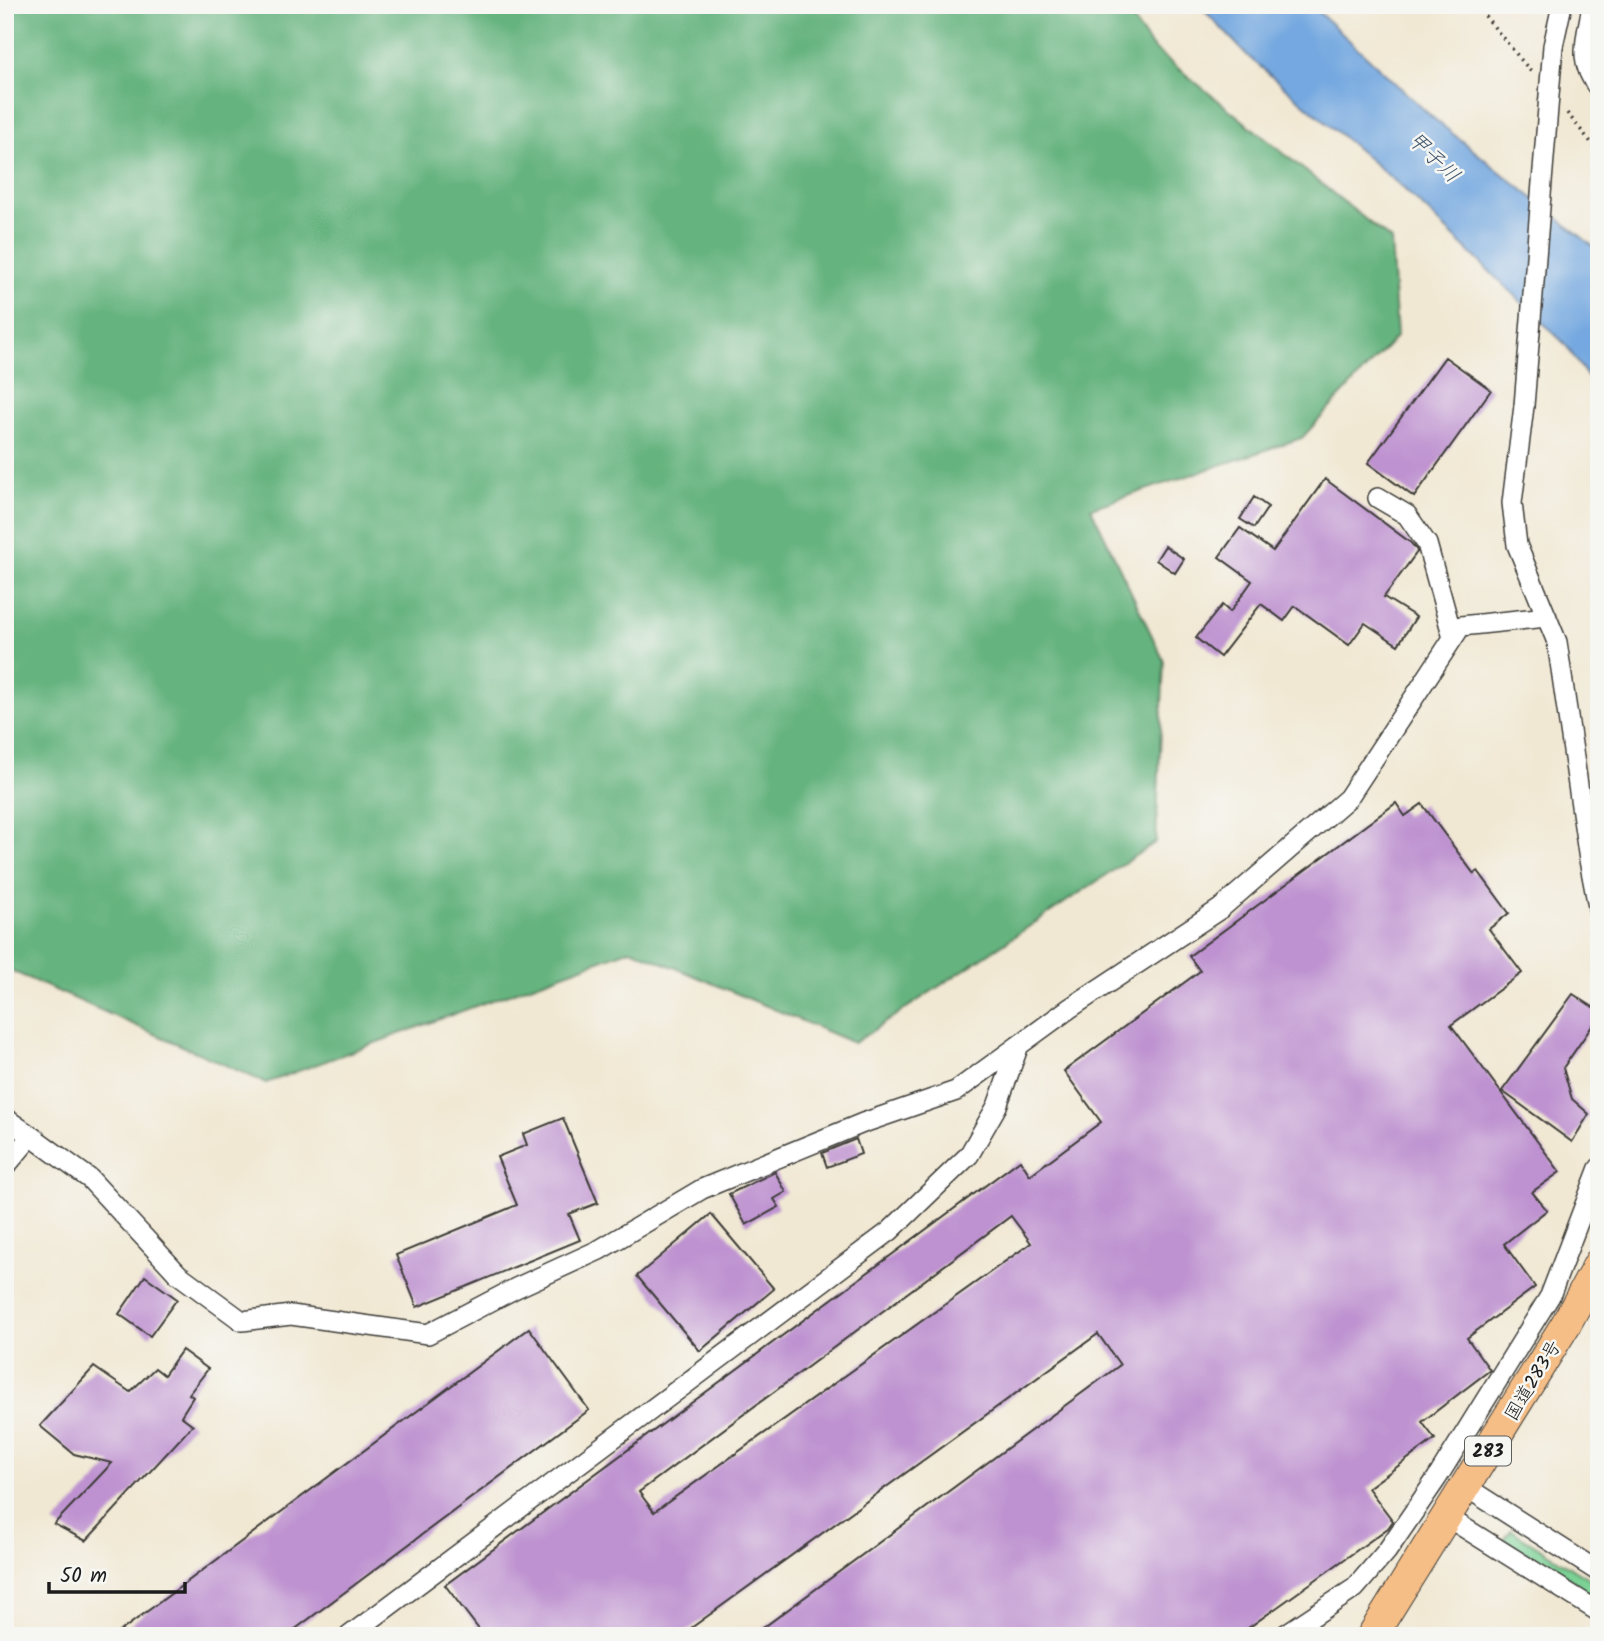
<svg xmlns="http://www.w3.org/2000/svg" width="1604" height="1641" viewBox="0 0 1604 1641" font-family="Kalam,'Klee One',sans-serif">
	<rect width="100%" height="100%" fill="#f6f6f2"/>
	<filter id="ink" filterUnits="userSpaceOnUse"><feTurbulence type="fractalNoise" baseFrequency=".0143" numOctaves="2"/><feDisplacementMap in="SourceGraphic" scale="14" xChannelSelector="R" yChannelSelector="G"/><feConvolveMatrix kernelMatrix="1 2 1 2 8 2 1 2 1" color-interpolation-filters="sRGB"/></filter>
	<filter id="wash" filterUnits="userSpaceOnUse"><feTurbulence type="fractalNoise" baseFrequency=".00686" numOctaves="4" result="noise"/><feDisplacementMap in="SourceGraphic" scale="28" xChannelSelector="R" yChannelSelector="G"/><feGaussianBlur stdDeviation="1.57" result="paint"/><feColorMatrix in="noise" values="0 0 0 0 0 0 0 0 0 0 0 0 0 0 0 0 0 1.4 0 .05"/><feComposite in="paint" operator="in"/></filter>
	<g filter="url(#wash)">
		<rect width="100%" height="100%" fill="#f1e8d3"/>
		<path fill="#7cd195" stroke="#4c7658" stroke-width="2" d="M1511,1530L1599,1585V1600L1504,1540Z"/>
		<path fill="#65b37e" stroke="#40684d" stroke-width="2" d="M5,5H1122L1153,48L1391,240L1397,336L1302,438L1091,508L1164,661L1156,842L854,1043L631,949L266,1083L5,968Z"/>
		<path fill="#74a8e0" stroke="#48627e" stroke-width="2" d="M1199,5H1311L1432,117L1599,251V394L1565,344L1403,188L1249,57Z"/>
		<g id="blocks">
			<path fill="#be92d0" fill-rule="evenodd" d="M1445,357L1491,390L1414,497L1368,463Z
				M1325,479L1411,543L1416,549L1417,552L1384,597L1416,617L1398,645L1365,623L1349,645L1295,606L1284,621L1261,604L1220,657L1196,638L1222,605L1230,612L1252,581L1219,557L1240,528L1273,551Z
				M1254,497L1268,507L1254,528L1240,519Z
				M1165,546L1184,559L1175,573L1156,560Z
				M1396,803L1405,816L1422,804L1474,874L1478,871L1509,913L1489,929L1522,973L1451,1025L1560,1172L1532,1192L1547,1210L1504,1244L1535,1287L1467,1338L1490,1370L1422,1422L1435,1439L1368,1488L1393,1521L1388,1528L1237,1636H752L1120,1365L1098,1334L680,1636H484L445,1585L1020,1160L1030,1175L1101,1122L1064,1071L1200,971L1189,956ZM1011,1216L1031,1243L654,1512L639,1492Z
				M1573,994L1599,1011V1016L1563,1068L1572,1099L1589,1114L1572,1142L1502,1091Z
				M563,1118L598,1203L569,1214L580,1240L417,1307L396,1255L517,1205L497,1157L527,1145L523,1134Z
				M856,1139L861,1154L827,1167L822,1153Z
				M775,1172L786,1192L774,1199L779,1207L746,1225L729,1194Z
				M711,1214L774,1289L700,1351L637,1276Z
				M145,1276L177,1299L150,1336L119,1314Z
				M529,1328L589,1410L286,1636H114Z
				M182,1350L208,1369L189,1394L193,1397L181,1416L193,1425L86,1541L54,1524L112,1463L74,1454L40,1426L94,1367L130,1392L155,1368L164,1375Z"/>
		</g>
	</g>
	<g filter="url(#ink)">
		<use href="#blocks" fill-opacity="0" stroke="#3c3b37" stroke-width="2"/>
		<g fill="none" stroke-linecap="round" stroke-linejoin="round">
			<g stroke="#3c3b37" stroke-width="22">
				<path id="minor" d="M1592,5C1587,39 1576,60 1599,89
					M1553,46L1562,5
					M1524,406L1512,503L1517,545L1557,642L1589,860L1599,912
					M1378,498L1407,515L1427,544L1453,638
					M5,1118L31,1136L5,1167
					M31,1136L90,1179L178,1274L242,1321L291,1315L428,1334L516,1288L599,1250L702,1189L863,1123L956,1091L1070,1008L1220,909L1348,798L1461,626L1547,617
					M1466,1487L1599,1572
					M1447,1517L1599,1612
					M349,1636L890,1231L969,1155L997,1106L1019,1045
					M1283,1636L1355,1588L1387,1551L1437,1478L1550,1296L1599,1168"/>
			</g>
			<g stroke="#3c3b37" stroke-width="32">
				<path id="highway" d="M1372,1636L1566,1324L1599,1263"/>
			</g>
			<path stroke="#3c3b37" stroke-width="3.5" stroke-dasharray="2 5" stroke-linecap="butt" d="M1476,5L1532,73
				M1567,113L1599,152"/>
			<use href="#minor" stroke="#fff" stroke-width="19"/>
			<use href="#highway" stroke="#f6be87" stroke-width="30"/>
			<g stroke="#3c3b37" stroke-width="22" stroke-linecap="butt">
				<path id="minor-bridge" d="M1524,406L1553,46"/>
			</g>
			<use href="#minor-bridge" stroke="#fff" stroke-width="19"/>
		</g>
	</g>
	<g text-anchor="middle" stroke-width="5" stroke-linejoin="round" paint-order="stroke">
		<rect fill="#f6f6f2" stroke="#5d5d5c" stroke-width="2" x="1465" y="1436.5" width="46" height="29" rx="5"/>
		<g font-size="18" font-weight="bold" fill="#1c1c1c">
			<text x="1488" y="1457">283</text>
		</g>
		<g font-size="19" fill="#1c1c1c" stroke="#f6f6f2">
			<text transform="translate(1532 1380) rotate(-59)" y="7">国道283号</text>
		</g>
		<g font-size="21" font-style="italic" fill="#3f546a" stroke="#f6f6f2">
			<text transform="translate(1434 157) rotate(44)" y="7">甲子川</text>
		</g>
	</g>
	<rect width="1604" height="1641" fill="none" stroke="#f6f6f2" stroke-width="28"/>
	<path d="M49 1582v10h136v-10" fill="none" stroke="#1c1c1c" stroke-width="3.5"/>
	<text x="60" y="1582" font-size="21" fill="#1c1c1c" stroke="#f6f6f2" stroke-width="5" paint-order="stroke">50 m</text>
</svg>
